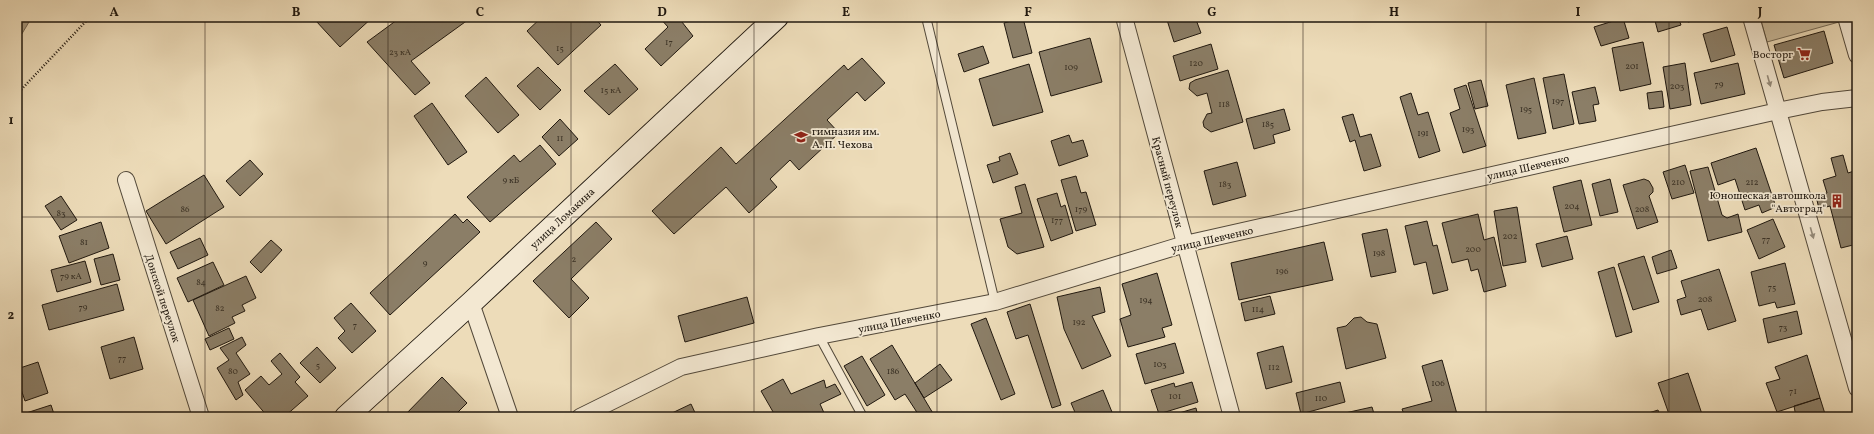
<svg xmlns="http://www.w3.org/2000/svg" width="1874" height="434" viewBox="0 0 1874 434" font-family="Vollkorn,serif">
	<rect width="100%" height="100%" fill="#eddcb9"/>
	<filter id="stains"><feTurbulence type="fractalNoise" baseFrequency=".005" numOctaves="4"/><feColorMatrix values="0 0 0 0 .2 0 0 0 0 .09 0 0 0 0 .02 0 0 0 .5 -.17"/></filter>
	<radialGradient id="worn" r=".72"><stop offset=".6" stop-color="#630" stop-opacity="0"/><stop offset="1" stop-color="#630" stop-opacity=".3"/></radialGradient>
	<path fill="#cabb9c" stroke="#756a56" d="M1760,17H1838L1839,22L1767,42Z"/>
	<path fill="#a7997f" stroke="#716552" d="M17,17H32L17,42Z"/>
	<path fill="#8b7e67" stroke="#20180f" d="M321,17H373L340,47L316,21Z
		M401,17H472L411,61L430,83L415,95L367,42Z
		M542,17H594L601,25L558,65L527,31Z
		M659,17H678L693,36L661,66L645,49L668,27Z
		M1177,17H1195L1201,33L1174,42L1167,20Z
		M1654,17H1678L1681,25L1658,32Z
		M1687,17H1708L1688,22Z
		M1023,18L1032,53L1013,58L1004,23Z
		M1623,18L1629,38L1601,46L1594,27Z
		M1727,27L1735,55L1711,62L1703,34Z
		M1824,31L1833,63L1784,78L1774,45Z
		M1090,38L1102,82L1051,96L1039,52Z
		M1643,42L1651,84L1620,91L1612,48Z
		M1211,44L1218,69L1180,81L1173,56Z
		M983,46L989,63L964,72L958,54Z
		M862,58L885,83L865,101L857,92L827,120L839,133L799,170L790,160L770,179L777,187L749,213L726,187L674,234L652,211L721,147L736,164L844,65L848,70Z
		M1685,63L1691,105L1670,109L1663,67Z
		M1738,63L1745,94L1701,104L1694,73Z
		M615,64L638,89L609,115L584,91Z
		M1029,64L1043,112L993,126L979,79Z
		M538,67L561,90L540,110L517,86Z
		M1228,70L1243,122L1211,132L1204,127L1203,122L1207,114L1212,113L1207,93L1197,96L1189,89L1190,83L1195,80Z
		M1564,74L1574,124L1553,129L1543,78Z
		M486,77L519,115L498,133L465,96Z
		M1534,78L1546,133L1518,139L1506,85Z
		M1481,80L1488,106L1475,109L1468,83Z
		M1466,85L1486,146L1463,153L1450,113L1460,109L1454,89Z
		M1595,87L1599,104L1593,105L1596,121L1579,124L1572,92Z
		M1662,91L1664,107L1649,109L1647,93Z
		M1411,93L1418,115L1428,112L1440,151L1419,158L1400,97Z
		M432,103L467,152L448,165L414,116Z
		M1284,109L1290,130L1273,135L1275,143L1254,149L1246,119Z
		M1353,114L1360,137L1371,134L1381,166L1364,171L1355,140L1350,142L1342,117Z
		M560,119L578,139L559,156L542,137Z
		M1069,135L1072,143L1083,140L1088,156L1059,166L1051,141Z
		M540,145L556,164L490,222L467,197L514,155L520,162Z
		M1756,148L1776,207L1762,213L1759,205L1745,210L1735,179L1718,185L1711,163Z
		M1010,153L1018,174L993,183L987,165L1000,161L999,157Z
		M1843,155L1848,173L1857,170V244L1841,248L1830,206L1819,209L1816,196L1827,193L1823,180L1836,176L1831,158Z
		M250,160L263,174L240,196L226,181Z
		M1237,162L1246,196L1213,205L1204,171Z
		M1685,165L1694,193L1672,199L1663,172Z
		M1708,167L1722,215L1727,218L1738,214L1742,232L1708,241L1690,171Z
		M204,175L224,207L166,244L146,211Z
		M1076,176L1081,193L1086,192L1096,225L1076,231L1061,180Z
		M1610,179L1618,212L1600,216L1592,184Z
		M1644,179L1649,181L1653,188V192L1649,196L1658,222L1637,229L1623,185Z
		M1581,180L1592,225L1564,232L1553,187Z
		M1025,184L1044,247L1017,254L1008,247L1000,219L1022,213L1015,187Z
		M1057,193L1061,207L1065,205L1073,233L1051,241L1037,199Z
		M61,196L77,220L61,230L45,206Z
		M1517,207L1526,262L1503,266L1494,211Z
		M455,214L463,223L467,219L480,232L390,315L370,293Z
		M1478,214L1484,240L1494,237L1506,286L1484,292L1478,269L1471,271L1468,259L1452,263L1442,223Z
		M1773,219L1785,247L1759,259L1747,230Z
		M1427,221L1433,246L1437,245L1448,290L1433,294L1426,262L1414,265L1405,226Z
		M101,222L109,248L69,263L59,236Z
		M596,222L612,239L571,279L589,298L569,318L533,281Z
		M1387,229L1396,272L1371,277L1362,234Z
		M1567,236L1573,259L1542,267L1536,244Z
		M200,238L208,255L178,269L170,252Z
		M271,240L282,250L261,273L250,262Z
		M1324,242L1333,280L1239,300L1231,263Z
		M1671,250L1677,268L1657,274L1652,257Z
		M113,254L120,280L101,285L94,259Z
		M1644,256L1659,302L1633,310L1618,264Z
		M85,261L91,282L57,292L51,270Z
		M213,262L224,285L188,302L177,278Z
		M1785,263L1795,304L1777,308L1775,302L1759,306L1751,272Z
		M1614,267L1632,332L1616,337L1598,272Z
		M1719,269L1736,321L1708,330L1701,309L1681,315L1677,300L1686,297L1681,281Z
		M1157,273L1172,325L1162,328L1165,337L1128,347L1120,319L1131,315L1122,284Z
		M246,276L256,298L242,305L245,311L232,317L235,323L209,336L193,300Z
		M117,284L124,310L49,330L42,305Z
		M1100,287L1105,312L1092,316L1111,356L1082,369L1064,329L1057,297Z
		M1270,296L1275,314L1245,321L1241,303Z
		M747,297L754,323L685,342L678,316Z
		M351,303L376,331L352,353L338,338L345,331L334,318Z
		M1030,304L1061,405L1052,408L1028,335L1016,339L1007,312Z
		M1797,311L1802,334L1768,343L1763,319Z
		M1361,317L1367,322L1377,324L1386,358L1346,369L1337,328L1346,326L1354,318Z
		M986,318L1015,394L1001,400L971,324Z
		M229,328L234,339L210,350L205,339Z
		M134,337L143,369L110,379L101,347Z
		M242,337L246,345L236,353L250,374L238,382L243,395L236,400L217,368L229,360L220,348Z
		M1175,343L1184,373L1145,384L1136,354Z
		M892,345L934,415L930,417H920L905,394L895,400L870,359Z
		M1283,346L1292,382L1266,389L1257,353Z
		M317,347L336,368L320,383L300,363Z
		M280,353L300,377L295,382L308,396L284,417H268L245,390L261,376L269,385L282,374L271,361Z
		M1807,355L1820,398L1777,412L1766,383L1780,379L1775,367Z
		M862,356L885,395L867,406L844,366Z
		M1442,360L1457,414L1447,417H1405L1402,409L1432,401L1422,366Z
		M38,362L48,393L25,401L17,377V369Z
		M940,364L952,380L924,398L915,383Z
		M1688,373L1703,417H1670L1658,383Z
		M442,377L467,403L453,417H403Z
		M783,379L791,394L824,380L826,388L835,384L841,394L820,404L825,415L819,417H776L761,391Z
		M1192,382L1198,402L1159,414L1151,390L1174,383L1175,387Z
		M1340,382L1345,402L1301,414L1296,393Z
		M1103,390L1114,417H1077L1071,403Z
		M1820,398L1826,417H1796L1794,406Z
		M691,404L697,417H674L672,413Z
		M51,405L55,417H17V416Z
		M1372,407L1375,417H1336V415Z
		M1196,408L1198,417H1169V416Z
		M1658,410L1661,417H1636Z"/>
	<g fill="none" stroke-linecap="round" stroke-linejoin="round">
		<g stroke="#53493a" stroke-width="10">
			<path id="lane" d="M926,17L995,302
				M819,336L863,417"/>
		</g>
		<g stroke="#53493a" stroke-width="18">
			<path id="street" d="M1124,17L1232,417
				M1751,17L1857,388
				M1846,17L1857,55
				M126,180L201,417
				M471,303L510,417
				M580,417L681,367L819,336L995,302L1185,244L1778,111L1822,102L1857,98"/>
		</g>
		<g stroke="#20180f" stroke-width="24">
			<path id="secondary" d="M346,417L471,303L777,17"/>
		</g>
		<path stroke="#20180f" stroke-width="2.5" stroke-dasharray="1 2" stroke-linecap="butt" d="M17,94L90,17"/>
		<use href="#lane" stroke="#f3e8d2" stroke-width="8"/>
		<use href="#street" stroke="#f3e8d2" stroke-width="16"/>
		<use href="#secondary" stroke="#f3e8d2" stroke-width="22"/>
	</g>
	<defs><path id="oneway-solid" d="M-6-.8H1V-3.2L6.5 0L1 3.2V.8H-6Z"/></defs>
	<g fill="#948a7a">
		<use href="#oneway-solid" transform="translate(1769 81) rotate(74)"/>
		<use href="#oneway-solid" transform="translate(1812 233) rotate(74)"/>
	</g>
	<path fill="none" stroke="#20180f" stroke-width="1" stroke-opacity="0.55" d="M205,17V417M388,17V417M571,17V417M754,17V417M937,17V417M1120,17V417M1303,17V417M1486,17V417M1669,17V417M17,217H1857"/>
	<defs>
		<g id="supermarket-bare" transform="scale(1.08)"><path d="M-6-5.5h2.5l.6 2H6L4.5 2H-2.5L-4.4-4H-6ZM-1.5 3.2a1.3 1.3 0 1 0 .1 0ZM3 3.2a1.3 1.3 0 1 0 .1 0Z" fill="#8f2418" stroke="#f3e8d2" stroke-width="2.5" paint-order="stroke"/></g>
		<g id="school-bare" transform="scale(1.08)"><path d="M0-5L7-2L0 1L-7-2ZM-4 1L0 2.5L4 1V4Q0 6-4 4Z" fill="#8f2418" stroke="#f3e8d2" stroke-width="2.5" paint-order="stroke"/></g>
		<g id="building-bare" transform="scale(1.08)"><path d="M-4-6H4V6H1V3H-1V6H-4ZM-2.5-4.3h1.7v1.8h-1.7ZM.8-4.3h1.7v1.8H.8ZM-2.5-1h1.7V.8h-1.7ZM.8-1h1.7V.8H.8Z" fill="#8f2418" stroke="#f3e8d2" stroke-width="2.5" paint-order="stroke"/></g>
	</defs>
	<g fill-rule="evenodd">
		<use href="#supermarket-bare" x="1804" y="54"/>
		<use href="#school-bare" x="801" y="137"/>
		<use href="#building-bare" x="1837" y="201"/>
	</g>
	<g text-anchor="middle" stroke-width="3.5" stroke-linejoin="round" paint-order="stroke">
		<g font-size="9" fill="#3b3225">
			<text x="669" y="45">17</text>
			<text x="560" y="51">15</text>
			<text x="400" y="55">23 кА</text>
			<text x="1196" y="66">120</text>
			<text x="1632" y="69">201</text>
			<text x="1071" y="70">109</text>
			<text x="1719" y="87">79</text>
			<text x="1677" y="89">203</text>
			<text x="611" y="93">15 кА</text>
			<text x="1558" y="104">197</text>
			<text x="1224" y="107">118</text>
			<text x="1526" y="112">195</text>
			<text x="1268" y="127">185</text>
			<text x="1468" y="132">193</text>
			<text x="1423" y="136">191</text>
			<text x="560" y="141">11</text>
			<text x="511" y="183">9 кБ</text>
			<text x="1678" y="185">210</text>
			<text x="1752" y="185">212</text>
			<text x="1225" y="187">183</text>
			<text x="1572" y="209">204</text>
			<text x="185" y="212">86</text>
			<text x="1081" y="212">179</text>
			<text x="1642" y="212">208</text>
			<text x="61" y="216">83</text>
			<text x="1057" y="223">177</text>
			<text x="1510" y="239">202</text>
			<text x="1766" y="242">77</text>
			<text x="84" y="245">81</text>
			<text x="1473" y="252">200</text>
			<text x="1379" y="256">198</text>
			<text x="574" y="262">2</text>
			<text x="425" y="266">9</text>
			<text x="1282" y="274">196</text>
			<text x="71" y="279">79 кА</text>
			<text x="201" y="285">84</text>
			<text x="1772" y="290">75</text>
			<text x="1705" y="302">208</text>
			<text x="1146" y="303">194</text>
			<text x="83" y="310">79</text>
			<text x="220" y="311">82</text>
			<text x="1258" y="312">114</text>
			<text x="1079" y="325">192</text>
			<text x="355" y="328">7</text>
			<text x="1783" y="330">73</text>
			<text x="122" y="361">77</text>
			<text x="1160" y="367">103</text>
			<text x="318" y="368">5</text>
			<text x="1274" y="370">112</text>
			<text x="233" y="374">80</text>
			<text x="893" y="374">186</text>
			<text x="1438" y="386">106</text>
			<text x="1793" y="394">71</text>
			<text x="1175" y="399">101</text>
			<text x="1321" y="401">110</text>
		</g>
		<g font-size="11" fill="#20180f" stroke="#f3e8d2" text-anchor="end">
			<text x="1793" y="58">Восторг</text>
			<text x="812" y="135" text-anchor="start">гимназия им.<tspan x="812" dy="13">А. П. Чехова</tspan></text>
			<text x="1826" y="199">Юношеская автошкола<tspan x="1826" dy="13">"Автоград"</tspan></text>
		</g>
		<g font-size="11" fill="#20180f" stroke="#f3e8d2">
			<text transform="translate(1528 167) rotate(-13)" y="4">улица Шевченко</text>
			<text transform="translate(1168 182) rotate(75)" y="4">Красный переулок</text>
			<text transform="translate(562 218) rotate(-43)" y="4">улица Ломакина</text>
			<text transform="translate(1212 239) rotate(-13)" y="4">улица Шевченко</text>
			<text transform="translate(163 298) rotate(72)" y="4">Донской переулок</text>
			<text transform="translate(899 321) rotate(-11)" y="4">улица Шевченко</text>
		</g>
	</g>
	<rect width="1874" height="434" fill="none" stroke="#eddcb9" stroke-width="44"/>
	<rect x="22" y="22" width="1830" height="390" fill="none" stroke="#20180f" stroke-width="1.5"/>
	<g font-size="13" text-anchor="middle" font-weight="bold" fill="#20180f">
		<text x="114" y="16">A</text>
		<text x="296" y="16">B</text>
		<text x="480" y="16">C</text>
		<text x="662" y="16">D</text>
		<text x="846" y="16">E</text>
		<text x="1028" y="16">F</text>
		<text x="1212" y="16">G</text>
		<text x="1394" y="16">H</text>
		<text x="1578" y="16">I</text>
		<text x="1760" y="16">J</text>
		<text x="11" y="124">1</text>
		<text x="11" y="319">2</text>
	</g>
	<rect width="100%" height="100%" filter="url(#stains)"/>
	<rect width="100%" height="100%" fill="url(#worn)"/>
</svg>
